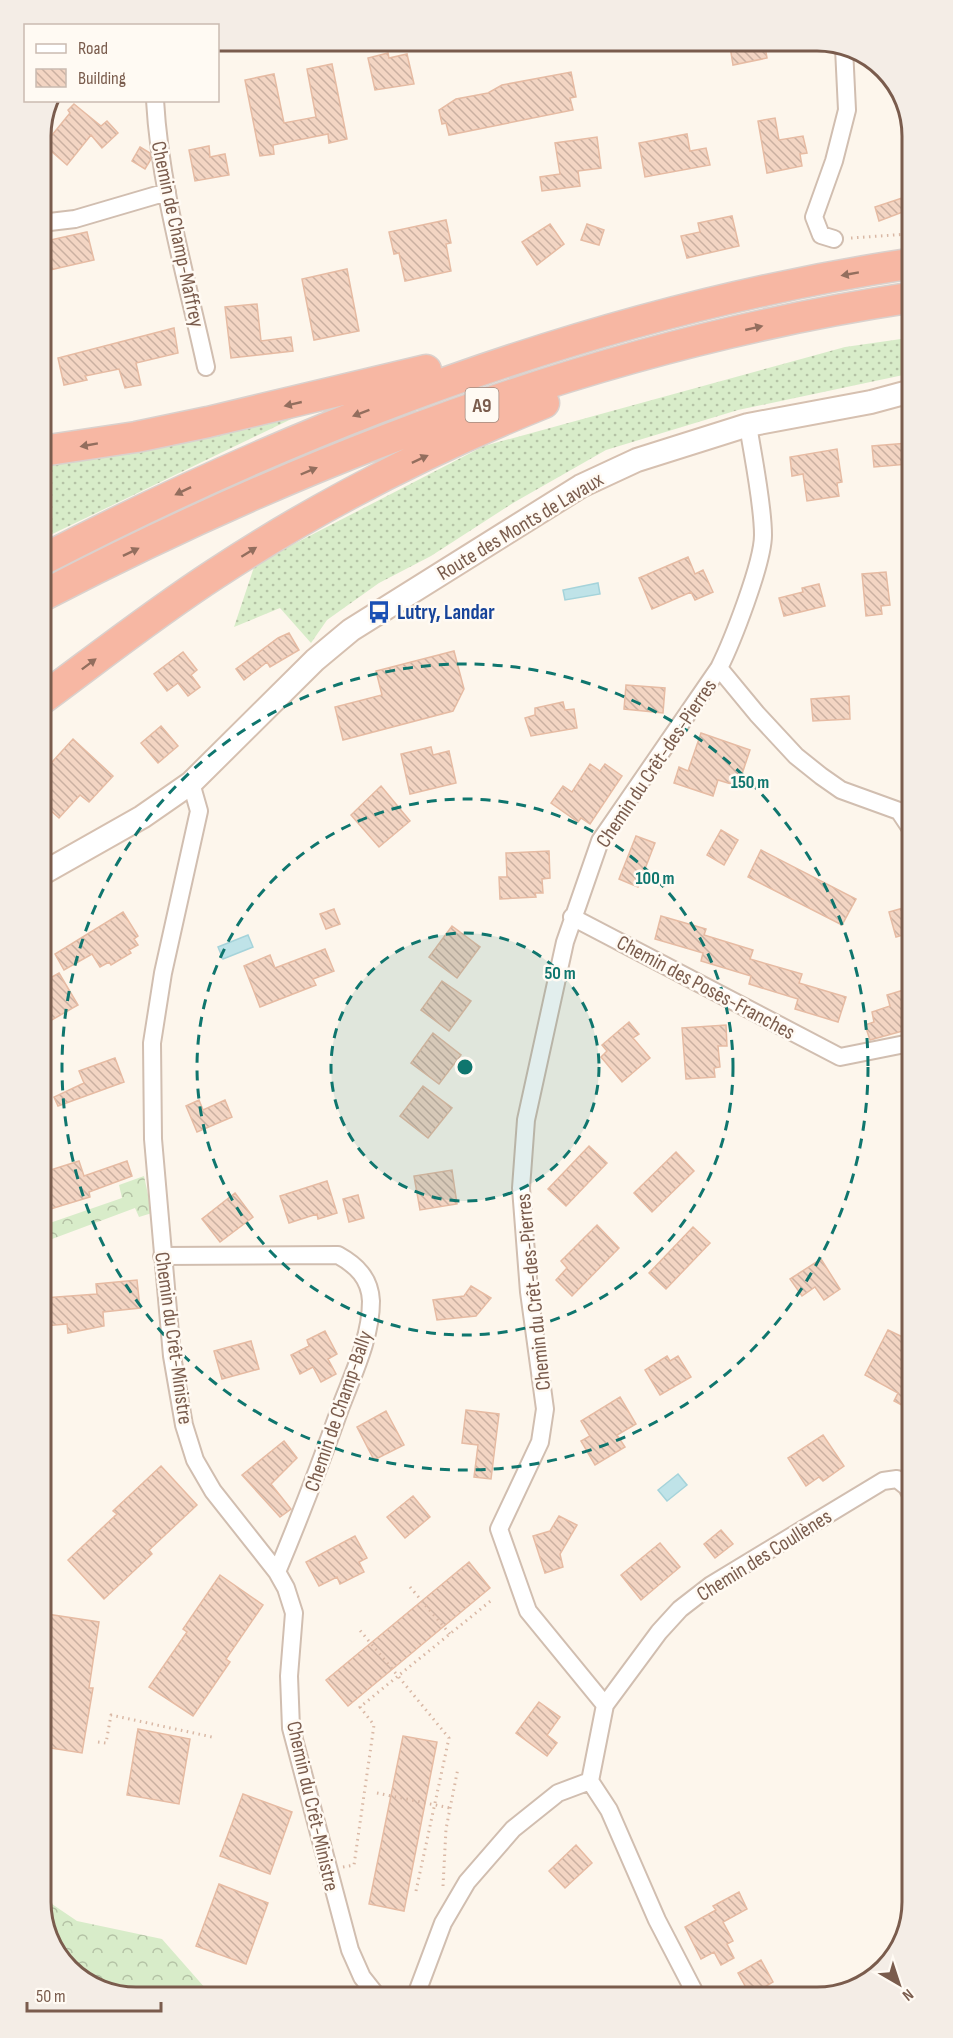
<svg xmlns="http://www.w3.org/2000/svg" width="953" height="2038" viewBox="0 0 953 2038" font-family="'Sofia Sans Condensed',sans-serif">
	<defs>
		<pattern id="grass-dots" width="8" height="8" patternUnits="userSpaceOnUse" patternTransform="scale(1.5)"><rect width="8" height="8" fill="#d8ecc9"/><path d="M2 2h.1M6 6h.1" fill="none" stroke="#b4c2a5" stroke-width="1.8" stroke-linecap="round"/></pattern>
		<pattern id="forest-crowns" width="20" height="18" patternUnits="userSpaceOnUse" patternTransform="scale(1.5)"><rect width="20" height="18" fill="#d8ecc9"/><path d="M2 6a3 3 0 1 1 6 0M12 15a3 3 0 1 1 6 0" fill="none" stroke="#b4c2a5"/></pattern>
		<pattern id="building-back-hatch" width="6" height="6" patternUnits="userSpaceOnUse" patternTransform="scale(1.5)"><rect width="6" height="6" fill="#f3d5c3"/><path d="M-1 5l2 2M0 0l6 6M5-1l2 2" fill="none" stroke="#cab0a1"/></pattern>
	</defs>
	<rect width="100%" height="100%" fill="#fdf6ec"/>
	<path fill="url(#grass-dots)" d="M908,338V374L738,410L606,450L513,503L431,556L379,583L327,620L311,643L280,608L234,627L255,564L484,446L845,347Z
		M308,411L42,539V463Z"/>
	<path fill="url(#forest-crowns)" d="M144,1176L152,1213L139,1217L135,1208L44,1242V1225L122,1198L119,1185Z
		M46,1900L77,1921L162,1939L213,1997H130L78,1978L46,1933Z"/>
	<path fill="#bfe3e8" stroke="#a5d3da" stroke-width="1.5" d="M598,583L600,594L565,600L563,590Z
		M248,935L253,947L223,959L218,947Z
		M678,1474L687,1485L667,1501L658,1490Z"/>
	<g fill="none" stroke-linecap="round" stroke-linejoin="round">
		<path stroke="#a5d3da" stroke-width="5" d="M73,1972L94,1984"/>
	</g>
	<path fill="url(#building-back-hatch)" stroke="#e6bba3" stroke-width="1.5" d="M740,41H764L767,58L733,65L730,46L740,44Z
		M388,53L389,58L407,54L414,84L375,90L368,58Z
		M332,64L347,139L329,143L328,134L273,145L274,154L260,156L245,80L274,74L284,123L316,117L307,69Z
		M571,72L576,97L570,98L573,110L449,135L446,123L442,124L439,110L456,99L488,93L502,85Z
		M74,104L101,126L107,121L118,133L102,148L91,135L67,165L44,145L70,113L68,110Z
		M775,118L779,140L803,136L807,153L800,154L802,166L767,173L758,121Z
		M687,134L690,151L706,148L710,165L645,177L639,143Z
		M597,137L601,168L578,171L580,186L542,191L540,177L560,174L555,143Z
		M209,146L210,157L225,154L229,175L195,181L189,150Z
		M140,147L150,153L151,159L145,169L132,161Z
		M908,196V210L879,221L875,207Z
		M732,216L739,246L687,258L681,236L700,232L698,223Z
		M446,220L451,243L446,244L451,271L405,281L399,253L394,254L389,232Z
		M550,224L564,244L537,265L522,242Z
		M587,224L604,230L599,245L581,240Z
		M87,232L94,260L41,272V242Z
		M347,269L359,331L314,340L302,279Z
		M257,304L261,341L291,337L293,351L231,358L225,307Z
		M174,328L178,353L136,363L141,385L125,388L119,369L85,376L87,380L64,385L58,358Z
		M908,443V464L874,467L872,446Z
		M837,449L842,482L837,483L839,496L807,501L803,474L792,476L790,457Z
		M688,557L695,574L703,570L713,592L695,600L691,592L652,609L639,578Z
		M886,572L890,605L881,606L882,614L866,616L862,574Z
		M819,584L825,606L784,616L779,598L803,592L802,588Z
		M289,633L299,650L270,667L267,662L244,680L236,669L278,638Z
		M454,651L464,689L453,711L343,740L335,707L382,695L376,671Z
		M183,652L197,670L191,675L200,687L188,696L178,683L167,691L154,674Z
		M626,685L665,688L663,713L624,709Z
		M849,696L850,719L813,721L811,699Z
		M563,702L565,710L574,709L577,728L531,736L525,718L535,715V708Z
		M161,726L178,746L158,763L141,743Z
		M701,733L750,750L738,786L718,780L713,796L674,783L679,767L688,771Z
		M73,739L113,776L89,802L80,795L59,818L43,804L42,773Z
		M431,747L433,755L449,751L456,783L410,794L401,754Z
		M590,764L600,771L605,764L622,776L590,824L581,818L578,822L551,803L563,786L572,792Z
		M381,786L410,821L379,847L351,815Z
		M721,830L738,840L724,865L707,855Z
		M636,836L655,843L638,887L619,879Z
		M761,850L856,899L842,925L748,877Z
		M549,851L550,878L542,879L543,893H535L536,897L500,899L499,877H507L506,853Z
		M910,906V933L896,937L889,912Z
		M334,909L340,924L326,929L320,914Z
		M123,912L138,936L134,939L138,945L129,950L131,953L111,965L109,962L100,967L92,954L64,970L55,954Z
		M661,916L706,929L704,935L753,950L750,959L802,974L799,983L846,997L838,1022L795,1009L798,999L749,984L751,976L701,961L703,953L655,939Z
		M452,926L480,947L457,978L429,957Z
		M325,949L334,971L313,979L316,985L260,1007L244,966L270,955L275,968Z
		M59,973L78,1005L43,1025V982Z
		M442,981L471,1001L449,1031L421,1010Z
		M910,988V1029L870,1040L865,1025L874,1022L872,1012L890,1006L887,995Z
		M629,1022L639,1034L633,1038L650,1058L622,1082L601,1057L607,1051L602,1045Z
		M726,1025L727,1046H718L720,1067L714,1068L715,1077L686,1079L682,1028Z
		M433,1033L461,1055L439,1084L411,1063Z
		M115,1058L124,1082L58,1106L54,1097L84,1083L79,1071Z
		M423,1086L452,1108L428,1138L400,1116Z
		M199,1100L203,1110L225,1100L232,1117L197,1132L186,1106Z
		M589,1146L607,1163L566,1206L548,1189Z
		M676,1152L694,1171L652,1212L634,1193Z
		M79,1161L84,1176L127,1161L132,1176L89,1192L90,1197L44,1211V1172Z
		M452,1170L457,1204L420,1210L414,1176Z
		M327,1181L337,1213L318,1219L317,1214L289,1223L280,1196Z
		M235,1193L253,1217L220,1242L202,1219Z
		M358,1195L364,1218L349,1222L343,1199Z
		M597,1225L619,1248L572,1296L556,1280L567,1268L561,1261Z
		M693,1227L710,1243L666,1289L649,1273Z
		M821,1259L840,1289L824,1300L815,1287L802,1296L790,1279Z
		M137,1280L140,1308L103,1312L104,1326L68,1333L67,1324L44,1326V1298L97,1294L96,1284Z
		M471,1286L491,1298L476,1316L437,1320L433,1300L464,1296Z
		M888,1330L911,1341V1410L894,1401L898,1393L865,1375Z
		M325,1331L337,1354L328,1359L336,1374L321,1382L313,1367L300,1374L291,1355L309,1346L307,1340Z
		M251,1341L259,1369L222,1379L214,1351Z
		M667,1356L670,1361L678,1356L691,1377L660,1395L645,1370Z
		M620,1397L636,1424L617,1435L625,1447L595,1465L581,1441L590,1436L581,1421Z
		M466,1410L499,1414L491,1479L474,1477L478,1445L462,1443Z
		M386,1411L404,1445L374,1460L357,1427Z
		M823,1435L844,1466L823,1481L819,1477L806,1486L788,1458Z
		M284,1441L297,1458L271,1484L291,1509L280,1517L242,1475Z
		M161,1466L197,1505L149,1550L152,1554L104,1599L68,1560L117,1514L113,1511Z
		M413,1496L430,1517L405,1538L387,1517Z
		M559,1516L577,1525L560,1554L563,1567L545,1573L533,1536L550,1531Z
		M721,1530L733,1544L715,1558L704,1544Z
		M355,1536L367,1558L359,1562L364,1572L340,1584L337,1577L319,1586L306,1562Z
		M660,1543L680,1567L641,1600L621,1575Z
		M469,1562L490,1588L348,1706L326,1680Z
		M220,1575L263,1605L226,1659L230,1662L193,1716L149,1687L187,1632L183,1629Z
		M47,1614L99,1622L89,1688H93L82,1753L45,1747V1629Z
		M539,1702L560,1717L547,1735L557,1743L547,1756L516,1733Z
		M138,1729L190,1739L179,1804L127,1795Z
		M403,1736L437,1742L404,1911L369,1904Z
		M243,1794L292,1812L270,1874L220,1856Z
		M576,1845L592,1863L565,1888L549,1871Z
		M219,1884L268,1903L246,1964L196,1946Z
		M739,1892L747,1909L723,1922L733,1941L727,1944L734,1958L721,1965L714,1952L701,1959L685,1927L716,1910L713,1906Z
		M761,1960L773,1982L755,1993H749L738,1973Z"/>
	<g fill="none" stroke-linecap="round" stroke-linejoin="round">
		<g stroke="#d1beb0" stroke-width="20">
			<path id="street" d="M155,100C160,190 187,279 206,367
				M41,223L75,219L167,192
				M834,239L821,235L814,217L834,161L847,110L844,48
				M719,668L757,714L796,756L821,776L841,790L899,811L909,826
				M191,783L199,811L163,973L152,1043L153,1139L172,1356L184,1425L195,1460L213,1491L277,1572L286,1588L294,1613L289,1676L291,1728L350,1950L362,1977L377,1996
				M572,917L840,1057L910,1043
				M162,1256L338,1255C356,1265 370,1278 371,1301C371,1337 354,1372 341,1406C321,1462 300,1517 277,1572
				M605,1705L528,1611L499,1529L540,1442L545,1409L529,1292L521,1188L526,1120L565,942L600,841L719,668C732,642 763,563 763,535C763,504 753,457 748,425
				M590,1781L609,1810L657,1920L695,1993
				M416,1995L443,1923L467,1882L513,1829L558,1793L590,1781L605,1705L659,1632L680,1609L711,1585L883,1481L897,1479L907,1487L911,1495"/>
		</g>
		<g stroke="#d6c0b0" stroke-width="26">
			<path id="secondary" d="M43,873L142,817L191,783L315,660L351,630L581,486L637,460L748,425L871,402L908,392"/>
		</g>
		<g stroke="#dad1cd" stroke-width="33">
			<path id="highway" d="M42,451L136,437L208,422L426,370
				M42,560C314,419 603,310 908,264
				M42,596C313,455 605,344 908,298
				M42,699C99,657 155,613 215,574C318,506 430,449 544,403"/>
		</g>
		<path stroke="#d9b8a5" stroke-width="3" stroke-dasharray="1.5 4.5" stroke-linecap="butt" d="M851,238L908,234
			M410,1587L450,1634
			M98,1742L106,1743L111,1715L212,1737
			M377,1793L450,1808
			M343,1867L354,1865L374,1725L360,1707L398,1676L358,1628
			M443,1886L446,1829L458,1768
			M416,1891L449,1738L398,1676L493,1599"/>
		<use href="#street" stroke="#fff" stroke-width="16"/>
		<use href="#secondary" stroke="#fff" stroke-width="22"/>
		<use href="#highway" stroke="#f7b7a3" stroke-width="30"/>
	</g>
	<defs><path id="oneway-solid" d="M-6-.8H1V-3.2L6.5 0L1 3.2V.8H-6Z" transform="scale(1.5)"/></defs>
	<g fill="#936e5e">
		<use href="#oneway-solid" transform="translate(850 274) rotate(170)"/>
		<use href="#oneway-solid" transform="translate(754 328) rotate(-13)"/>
		<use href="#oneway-solid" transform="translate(293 404) rotate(167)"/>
		<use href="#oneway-solid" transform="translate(361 413) rotate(159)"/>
		<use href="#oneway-solid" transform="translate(89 445) rotate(170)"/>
		<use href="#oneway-solid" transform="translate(420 459) rotate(-25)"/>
		<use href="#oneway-solid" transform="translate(309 471) rotate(-23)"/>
		<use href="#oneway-solid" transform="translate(183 491) rotate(154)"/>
		<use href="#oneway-solid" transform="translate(131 552) rotate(-26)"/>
		<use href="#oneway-solid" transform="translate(249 552) rotate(-32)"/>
		<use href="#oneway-solid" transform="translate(89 664) rotate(-37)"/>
	</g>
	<circle cx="465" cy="1067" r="134" fill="#0f766e" fill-opacity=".12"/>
	<g fill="none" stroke="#0f766e" stroke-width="3" stroke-dasharray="10 8">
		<circle cx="465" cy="1067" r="134"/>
		<circle cx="465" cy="1067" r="268"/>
		<circle cx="465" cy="1067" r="403"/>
	</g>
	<defs>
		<g id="bus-bare" transform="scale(1.8)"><path d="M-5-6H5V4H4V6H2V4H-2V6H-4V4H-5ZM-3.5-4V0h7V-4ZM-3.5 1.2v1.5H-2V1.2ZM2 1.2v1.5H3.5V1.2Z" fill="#1a4fb4" stroke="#fffaf3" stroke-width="2.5" paint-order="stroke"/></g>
	</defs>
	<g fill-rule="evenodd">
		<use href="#bus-bare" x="379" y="612"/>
	</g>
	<g text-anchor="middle" stroke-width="5" stroke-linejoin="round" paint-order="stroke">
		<rect fill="#fffaf3" stroke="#a28b7f" stroke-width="1.5" x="465.5" y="388" width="33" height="34" rx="4.5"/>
		<g font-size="20" font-weight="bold" fill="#7a5c4d">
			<text x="482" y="412">A9</text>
		</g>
		<g font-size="21" fill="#7a5c4d" stroke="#fffaf3">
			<text transform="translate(178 234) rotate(78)" y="7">Chemin de Champ-Maffrey</text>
			<text transform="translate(520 526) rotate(-31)" y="7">Route des Monts de Lavaux</text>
			<text transform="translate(656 763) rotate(-56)" y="7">Chemin du Crêt-des-Pierres</text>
			<text transform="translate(706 987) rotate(28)" y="7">Chemin des Poses-Franches</text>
			<text transform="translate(533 1292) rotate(-96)" y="7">Chemin du Crêt-des-Pierres</text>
			<text transform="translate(174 1338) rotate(82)" y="7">Chemin du Crêt-Ministre</text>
			<text transform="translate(338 1411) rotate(-71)" y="7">Chemin de Champ-Bally</text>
			<text transform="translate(764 1555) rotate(-32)" y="7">Chemin des Coullènes</text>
			<text transform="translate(313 1806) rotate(77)" y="7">Chemin du Crêt-Ministre</text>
		</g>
		<g font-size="21" font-weight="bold" fill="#164399" stroke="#fffaf3" text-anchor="start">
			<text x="397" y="619">Lutry, Landar</text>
		</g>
	</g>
	<path d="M0 0H953V2038H0ZM136 51H817A85 85 0 0 1 902 136V1902A85 85 0 0 1 817 1987H136A85 85 0 0 1 51 1902V136A85 85 0 0 1 136 51Z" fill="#f4ede6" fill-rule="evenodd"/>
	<path fill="none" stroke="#7a5c4d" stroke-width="3" d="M136 51H817A85 85 0 0 1 902 136V1902A85 85 0 0 1 817 1987H136A85 85 0 0 1 51 1902V136A85 85 0 0 1 136 51Z"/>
	<circle cx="465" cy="1067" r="9" fill="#0f766e" stroke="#fffaf3" stroke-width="3"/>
	<g font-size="18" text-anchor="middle" font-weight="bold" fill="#0f766e" stroke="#fffaf3" stroke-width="5" stroke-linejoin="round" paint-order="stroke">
		<text x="750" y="788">150 m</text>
		<text x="655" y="884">100 m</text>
		<text x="560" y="979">50 m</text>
	</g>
	<rect x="24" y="24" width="195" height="78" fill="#fffaf3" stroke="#cabbb1" stroke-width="1.5"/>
	<rect x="36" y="44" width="30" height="9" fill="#ffffff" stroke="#cabbb1" stroke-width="1.5"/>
	<text x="78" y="54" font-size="18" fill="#7a5c4d">Road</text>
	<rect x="36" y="69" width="30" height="18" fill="url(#building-back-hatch)" stroke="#cabbb1" stroke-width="1.5"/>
	<text x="78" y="84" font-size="18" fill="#7a5c4d">Building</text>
	<g transform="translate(899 1984) rotate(141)" stroke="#fffaf3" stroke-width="4.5" paint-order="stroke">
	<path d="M0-4.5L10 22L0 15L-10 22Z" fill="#7a5c4d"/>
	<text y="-9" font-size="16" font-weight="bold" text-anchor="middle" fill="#7a5c4d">N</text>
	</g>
	<path d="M27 2002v9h134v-9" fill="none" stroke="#7a5c4d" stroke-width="3"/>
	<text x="36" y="2002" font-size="18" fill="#7a5c4d" stroke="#fffaf3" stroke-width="4.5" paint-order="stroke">50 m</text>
</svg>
